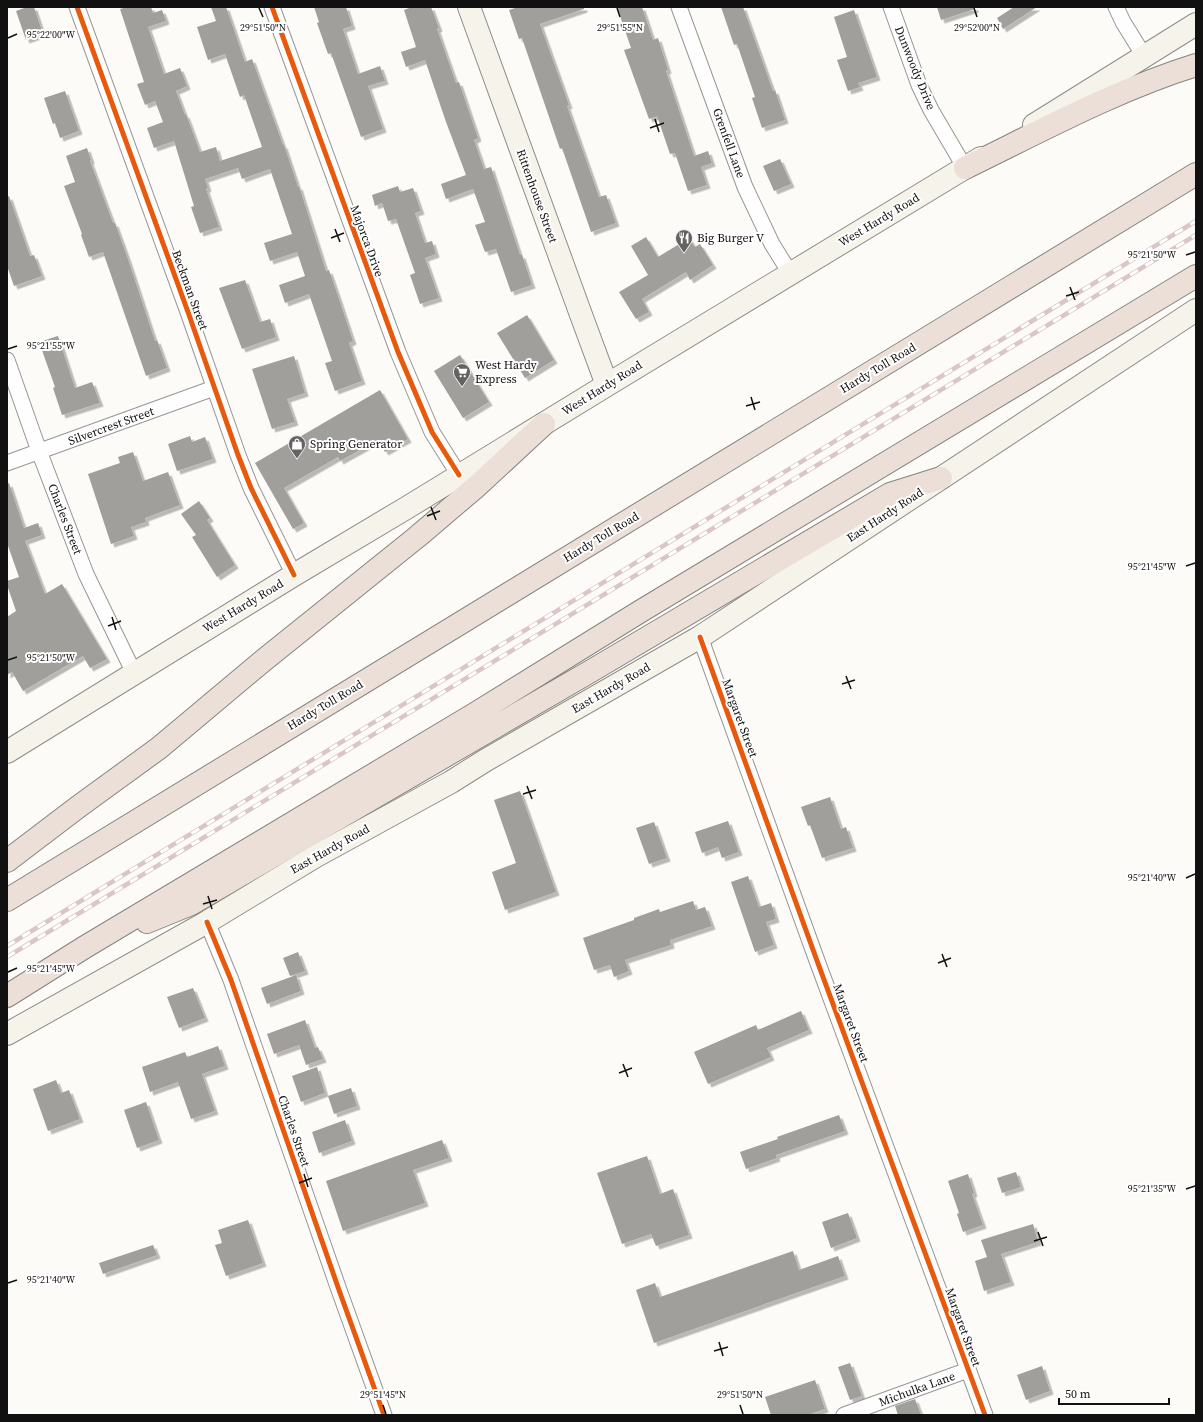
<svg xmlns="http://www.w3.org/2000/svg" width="1203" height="1422" viewBox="0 0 1203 1422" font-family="'Source Serif 4',serif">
	<defs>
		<filter id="shadow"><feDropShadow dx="3.5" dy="3.5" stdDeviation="0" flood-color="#0004"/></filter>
	</defs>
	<rect width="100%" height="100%" fill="#fdfbf7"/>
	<path fill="#a19f9c" filter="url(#shadow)" d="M27,7H34L43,34L26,40L16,11Z
		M127,7H151L153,13L162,10L166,21L148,27L164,74L180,68L187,86L176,91L185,115L186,114L200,152L216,147L220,161L262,147L244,95L240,97L225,54L208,60L197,27L216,21L211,7H226L245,62L252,59L283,145H284L298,187L299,186L326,271L329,270L339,299L353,341L349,343L362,381L335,391L325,363L332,361L309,294L285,303L279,285L305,276L297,252L270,261L264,243L292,234L270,169L242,179L238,168L205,179L208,188L206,189L219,227L200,233L191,207L194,206L174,141L154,148L147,128L163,122L155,101L145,105L137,84L144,82L120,9Z
		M314,7H346L352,26L343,29L358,74L380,66L385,81L368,86L383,129L361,137L331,53L328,54L317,23L319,22Z
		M412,7H431L439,28L437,29L456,83L459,82L478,138L474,140L484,169L491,167L520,255H522L532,285L511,292L496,249L485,252L475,225L485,222L473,189L446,199L441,184L466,175L446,122L425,60L406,67L401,52L416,47L404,10Z
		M518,7H584V9L540,24L569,105L567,106L599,197L606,195L616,223L591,232L562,148L560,149L522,38L519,39L509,10Z
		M617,7H642L653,40L658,38L668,70L666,71L694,156L708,151L712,163L701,167L707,185L688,191L675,153L670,154L657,116L649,119L624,50L631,48Z
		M721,7H743L773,91L775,90L785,120L762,128L752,98L755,97L737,44L734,45Z
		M937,7H975V9L941,20Z
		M1014,7H1037L1003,29L997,18Z
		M854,10L877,77L858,83L860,87L848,91L837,60L847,57L834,17Z
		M65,91L79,131L60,138L55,123L53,124L44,98Z
		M87,148L91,160L90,161L113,223H115L128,259L155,341L157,340L167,368L146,376L103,252L89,257L81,235L82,234L64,186L75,182L66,156Z
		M780,159L791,184L774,191L763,166Z
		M398,186L400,192L413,188L421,211L415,213L425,243L432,241L436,254L425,258L439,298L420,304L410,275L415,273L396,219L388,221L382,203L375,206L372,195Z
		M9,196L30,256L34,255L42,276L14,286L7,266V197Z
		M646,237L658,257L689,238L695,247L700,244L713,265L690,280L686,272L642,299L649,312L636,319L619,292L648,275L631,246Z
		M245,280L260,322L270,319L276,337L242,349L219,288Z
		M527,315L554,360L525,378L497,333Z
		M58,336L75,388L92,382L100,403L62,415L53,388L55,387L39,342Z
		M460,355L489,402L463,418L434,371Z
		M294,356L305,393L287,399L295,422L272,429L252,369Z
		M380,390L408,439L385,452L378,440L340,461L338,457L284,488L304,523L293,529L255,463Z
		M190,436L192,442L205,437L213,459L177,471L168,444Z
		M133,452L143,481L168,472L180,505L145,518L146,522L131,527L134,536L111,544L88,474L120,463L118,457Z
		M9,483L24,528L38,523L42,535L25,541L45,594L62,584L107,659L90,668L83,656L23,691L12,672L7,675V617L16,611L7,585V581L19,577L7,543V484Z
		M199,501L210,518L207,520L235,565L217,577L192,537L196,535L181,514Z
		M520,791L556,892L505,910L492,872L516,863L494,800Z
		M830,797L841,829L846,827L853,848L822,858L810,825L808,826L801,807Z
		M728,821L739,852L722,858L718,847L702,853L695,832Z
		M654,822L667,858L649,864L636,828Z
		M748,876L759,907L771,903L776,919L766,922L774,945L755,952L731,882Z
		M693,901L696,910L705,907L712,926L670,940L671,945L625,960L629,971L614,977L610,965L594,970L583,938L634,920V918L659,909L660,912Z
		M298,952L305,971L290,976L283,958Z
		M296,975L301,991L267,1004L261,988Z
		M193,988L205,1018L179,1028L167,997Z
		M801,1011L809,1030L767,1048L771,1057L708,1084L694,1052L756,1025L758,1030Z
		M305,1020L315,1048L318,1047L323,1059L306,1065L299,1045L274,1054L267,1034Z
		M218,1046L225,1066L202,1074L215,1111L191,1119L178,1082L150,1092L142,1067L185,1052L187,1057Z
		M317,1067L325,1093L301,1102L292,1076Z
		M56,1080L61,1093L69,1090L80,1119L48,1131L33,1089Z
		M351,1088L357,1106L334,1114L328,1096Z
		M146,1102L159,1140L137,1148L124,1110Z
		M839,1115L845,1131L776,1155L777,1158L746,1169L740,1152L778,1139L777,1137Z
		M345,1120L352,1141L319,1153L312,1132Z
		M442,1140L449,1158L413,1170L425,1203L343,1231L326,1181Z
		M647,1156L660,1194L673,1189L689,1235L656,1246L651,1234L622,1244L597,1173Z
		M1016,1172L1021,1187L1002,1193L997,1178Z
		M968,1174L974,1193L972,1194L983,1225L963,1232L957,1214L959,1213L948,1181Z
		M848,1213L857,1238L831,1248L822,1222Z
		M248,1220L263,1263L226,1276L215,1245L222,1243L218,1230Z
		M1033,1224L1038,1242L1001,1254L1011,1282L984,1291L975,1261L987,1257L981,1240Z
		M153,1245L157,1255L103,1274L99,1263Z
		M793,1251L799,1270L838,1256L845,1276L654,1343L636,1290L655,1283L660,1297Z
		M850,1363L862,1396L850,1400L838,1367Z
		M1042,1366L1050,1391L1026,1400L1017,1375Z
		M815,1380L825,1409L808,1415H771L765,1397Z
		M915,1399L921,1415H898L895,1406Z"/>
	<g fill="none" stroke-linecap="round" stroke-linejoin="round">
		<g stroke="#979695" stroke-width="17">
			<path id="street" d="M77,7L188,312L238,455L251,488L294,575
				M272,7L398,352L432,432L459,475
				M679,7L745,187L772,244L790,273
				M891,7L919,85L931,110L965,168
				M1116,7L1123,22L1144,56
				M7,360L39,451L86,574L134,673
				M7,463L214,388
				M700,637L816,958L985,1415
				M207,922L231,980L339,1290L384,1415
				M844,1415L968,1370"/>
		</g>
		<g stroke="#8e8d8b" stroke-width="24">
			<path id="secondary" d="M469,7L580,312L607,385
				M1034,125L1196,24
				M7,752L294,575L408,507L607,385L981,158
				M7,1034L207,922L316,856L451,782L486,760L700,637L1196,310"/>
		</g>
		<g stroke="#858482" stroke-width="24">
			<path id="highway" d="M965,168C1041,131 1116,90 1196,65
				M7,861L78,807L159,748L264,660L417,537L477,486L544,424
				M7,900L1196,174
				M147,922L191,904L591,671L890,494L941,478
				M7,996L85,947L473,715L641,611L1196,276"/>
		</g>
		<use href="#street" stroke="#fffefe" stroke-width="15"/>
		<use href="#secondary" stroke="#f6f3eb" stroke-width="22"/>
		<use href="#highway" stroke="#ebdfd7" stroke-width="22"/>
		<g stroke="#dac5c7" stroke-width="4.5">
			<path id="rail" d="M7,946L1196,221
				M7,957L1196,235"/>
		</g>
		<use href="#rail" stroke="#fff" stroke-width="3" stroke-dasharray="9" stroke-linecap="butt"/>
		<g stroke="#fff" stroke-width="8">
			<path id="cycleway" d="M77,7L188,312L238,455L251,488L294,575
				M272,7L398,352L432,432L459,475
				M700,637L816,958L985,1415
				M207,922L231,980L339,1290L384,1415"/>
		</g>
		<use href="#cycleway" stroke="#e8590c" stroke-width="5"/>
	</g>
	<path fill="none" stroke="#111" stroke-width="1.5" d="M259,8L263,17M617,8L620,17M974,8L977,17M8,38L17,34M655,119L659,132M650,128L664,123M335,229L340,242M331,238L344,233M1186,255L1195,252M1070,287L1075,300M1066,296L1079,292M8,349L17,346M751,397L755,410M746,406L760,402M431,507L436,520M427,516L440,511M1186,566L1195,563M112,617L116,630M108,626L121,621M8,660L17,657M846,676L851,689M842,684L855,680M527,786L532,799M523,794L536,790M1186,878L1195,874M208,896L212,909M203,904L217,900M942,954L947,967M938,963L951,958M8,972L17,968M623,1064L628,1077M619,1073L632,1068M304,1174L308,1187M299,1183L312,1178M1186,1189L1195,1186M1038,1232L1043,1246M1034,1241L1047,1237M8,1283L17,1280M719,1342L723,1356M714,1351L728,1347M383,1405L386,1414M740,1405L743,1414"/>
	<defs>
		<g id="restaurant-pin" transform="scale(0.9)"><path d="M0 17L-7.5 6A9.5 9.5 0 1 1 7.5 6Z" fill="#646362" stroke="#fff"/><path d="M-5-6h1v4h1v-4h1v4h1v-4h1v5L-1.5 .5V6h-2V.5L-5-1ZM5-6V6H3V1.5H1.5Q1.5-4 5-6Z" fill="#fff"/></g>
		<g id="supermarket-pin" transform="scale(0.9)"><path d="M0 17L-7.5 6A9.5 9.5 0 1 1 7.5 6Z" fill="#646362" stroke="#fff"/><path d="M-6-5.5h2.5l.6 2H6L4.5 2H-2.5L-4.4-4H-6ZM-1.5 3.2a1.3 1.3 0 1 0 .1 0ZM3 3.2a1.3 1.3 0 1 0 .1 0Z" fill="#fff"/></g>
		<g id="shop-pin" transform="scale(0.9)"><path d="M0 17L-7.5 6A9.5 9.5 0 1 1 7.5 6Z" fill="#646362" stroke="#fff"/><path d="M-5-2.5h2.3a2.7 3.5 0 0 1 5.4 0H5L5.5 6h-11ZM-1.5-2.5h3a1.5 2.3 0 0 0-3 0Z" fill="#fff"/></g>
	</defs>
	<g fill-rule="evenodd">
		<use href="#restaurant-pin" x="684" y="238"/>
		<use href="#supermarket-pin" x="462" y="372"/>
		<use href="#shop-pin" x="297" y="444"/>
	</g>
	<g text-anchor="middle" stroke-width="4" stroke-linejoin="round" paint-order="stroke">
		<g font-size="12" fill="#111" stroke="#fff">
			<text transform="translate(915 68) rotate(68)" y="4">Dunwoody Drive</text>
			<text transform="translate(729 143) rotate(70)" y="4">Grenfell Lane</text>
			<text transform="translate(537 196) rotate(70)" y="4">Rittenhouse Street</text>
			<text transform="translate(879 220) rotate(-31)" y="4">West Hardy Road</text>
			<text transform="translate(367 241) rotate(70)" y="4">Majorca Drive</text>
			<text transform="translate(190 290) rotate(70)" y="4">Beckman Street</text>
			<text transform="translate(878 368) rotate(-31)" y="4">Hardy Toll Road</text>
			<text transform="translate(602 388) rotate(-32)" y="4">West Hardy Road</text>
			<text transform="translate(111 426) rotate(-20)" y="4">Silvercrest Street</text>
			<text transform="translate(885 515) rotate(-33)" y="4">East Hardy Road</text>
			<text transform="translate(65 519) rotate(69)" y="4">Charles Street</text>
			<text transform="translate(601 537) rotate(-31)" y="4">Hardy Toll Road</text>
			<text transform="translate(243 606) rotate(-31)" y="4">West Hardy Road</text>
			<text transform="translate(611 688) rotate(-30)" y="4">East Hardy Road</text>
			<text transform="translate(325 705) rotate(-31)" y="4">Hardy Toll Road</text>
			<text transform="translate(740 718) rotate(70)" y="4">Margaret Street</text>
			<text transform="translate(330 849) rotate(-29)" y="4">East Hardy Road</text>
			<text transform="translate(851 1023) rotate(70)" y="4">Margaret Street</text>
			<text transform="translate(294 1131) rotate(71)" y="4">Charles Street</text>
			<text transform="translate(963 1327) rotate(70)" y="4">Margaret Street</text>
			<text transform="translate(917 1389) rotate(-20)" y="4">Michulka Lane</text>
		</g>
		<g font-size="12" fill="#111" stroke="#fff" text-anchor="start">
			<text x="697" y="242">Big Burger V</text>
			<text x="475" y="369">West Hardy<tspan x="475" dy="14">Express</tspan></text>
			<text x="310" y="448">Spring Generator</text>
		</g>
	</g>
	<g font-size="10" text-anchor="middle" fill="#111" stroke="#fff" stroke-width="4" stroke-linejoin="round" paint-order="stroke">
		<text x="263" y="31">29°51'50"N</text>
		<text x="620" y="31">29°51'55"N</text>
		<text x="977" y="31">29°52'00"N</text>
		<text x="51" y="38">95°22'00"W</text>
		<text x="1152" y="258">95°21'50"W</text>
		<text x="51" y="349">95°21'55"W</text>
		<text x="1152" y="570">95°21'45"W</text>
		<text x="51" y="661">95°21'50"W</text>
		<text x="1152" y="881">95°21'40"W</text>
		<text x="51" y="972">95°21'45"W</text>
		<text x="1152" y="1192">95°21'35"W</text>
		<text x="51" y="1283">95°21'40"W</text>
		<text x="383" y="1398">29°51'45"N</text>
		<text x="740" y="1398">29°51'50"N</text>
	</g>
	<rect width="1203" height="1422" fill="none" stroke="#111111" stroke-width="16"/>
	<path d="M1059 1398v6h110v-6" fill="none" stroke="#111111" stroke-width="2"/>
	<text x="1065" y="1398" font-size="12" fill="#111111" stroke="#ffffff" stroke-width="3" paint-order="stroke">50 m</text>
</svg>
